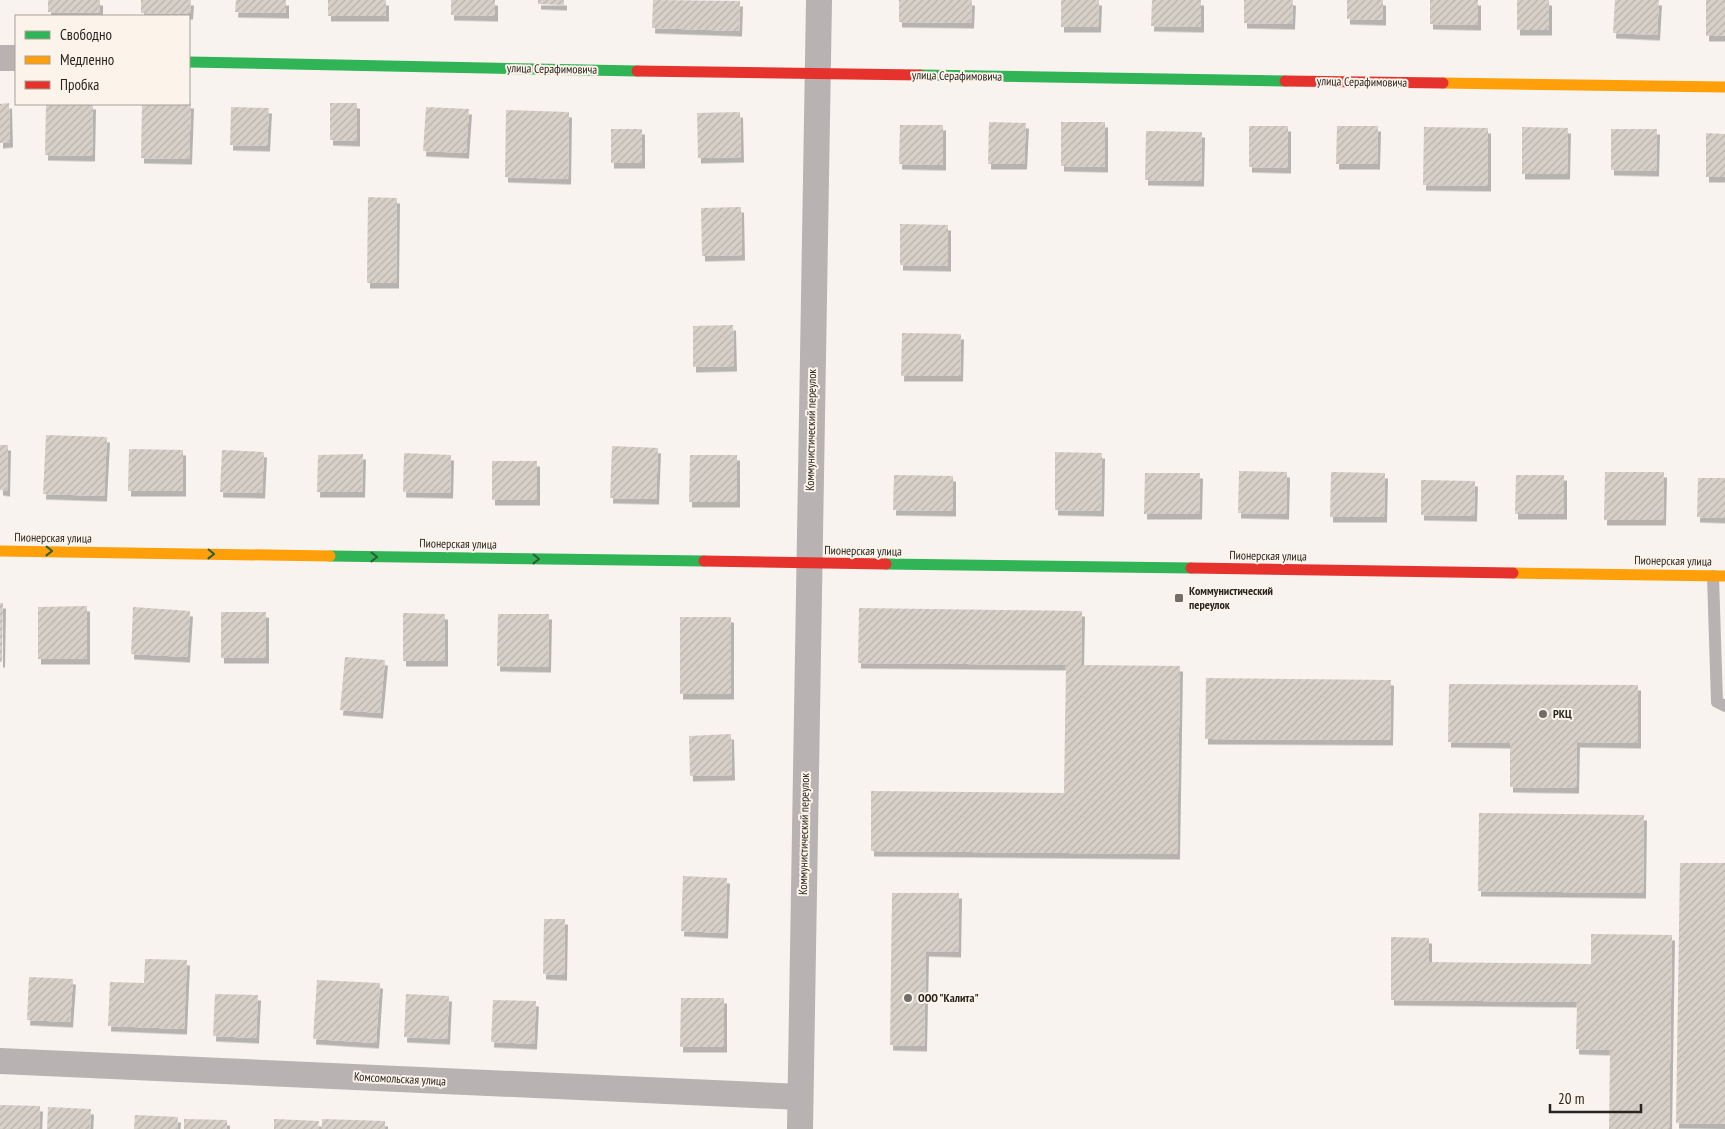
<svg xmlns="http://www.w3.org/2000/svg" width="1725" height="1129" viewBox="0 0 1725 1129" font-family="'PT Sans Narrow',sans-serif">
	<defs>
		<pattern id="building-hatch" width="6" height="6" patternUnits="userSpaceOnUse" patternTransform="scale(1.25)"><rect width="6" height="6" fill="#d7d0c8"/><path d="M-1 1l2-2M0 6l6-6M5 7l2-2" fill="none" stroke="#b9b2ac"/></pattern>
		<filter id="shadow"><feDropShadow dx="3" dy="5.5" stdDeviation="0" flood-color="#0004"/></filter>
	</defs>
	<rect width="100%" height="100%" fill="#f8f3ee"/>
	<path fill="url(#building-hatch)" filter="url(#shadow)" d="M48,0H100V13L48,12Z
		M141,0H191L190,14L141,13Z
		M236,0H286V13L235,12Z
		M328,0H386V16H328Z
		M451,0H495V16L451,15Z
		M538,0H564V5L538,4Z
		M653,0L740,1L739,31L652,28Z
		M899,0H972L971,23L899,22Z
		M1061,0H1099L1098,27H1061Z
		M1152,0H1201V27L1151,26Z
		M1244,0H1293L1292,24L1244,23Z
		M1347,0H1383V20L1347,19Z
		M1430,0H1478V25L1430,24Z
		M1517,0H1549V30H1517Z
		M1615,0H1659L1657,35L1613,33Z
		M1706,0H1725V36H1706Z
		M9,103L10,142L0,143V104Z
		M189,103H191L189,159L141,158L142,104Z
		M330,103H357V141L330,140Z
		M46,104H93L92,156L45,155Z
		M231,107L269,108L267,146L230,145Z
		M426,107L469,109L466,153L423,151Z
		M506,110L569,112L568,179L505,177Z
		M740,112L741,157L698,158L697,113Z
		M989,122L1026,123L1024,164H988Z
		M1061,122H1105V167L1061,166Z
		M900,125H943V165L899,164Z
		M1249,126H1288V168L1249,167Z
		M1337,126H1378L1377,164H1336Z
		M1424,127L1488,128V186L1423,185Z
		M1522,127L1568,128L1567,174H1522Z
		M611,129H642V163H611Z
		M1611,129H1657L1656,171L1611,170Z
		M1146,131L1202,132L1201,181L1145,180Z
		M1706,133L1725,134V177H1706Z
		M368,197L397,198L396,283H367Z
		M741,207L742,255L702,256L701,208Z
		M900,224L948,225V266L900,265Z
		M733,325L734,366L693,367V326Z
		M902,333L961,334L960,376H901Z
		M46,435L107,437L104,496L43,494Z
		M0,445H8L7,491L0,490Z
		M612,446L658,448L656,499L610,498Z
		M129,449L183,450V491H128Z
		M222,450L264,452L262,493L220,492Z
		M1055,452L1102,453L1101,511L1055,510Z
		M404,453L451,455L450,493L403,492Z
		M363,454L362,492H317L318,455Z
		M690,455H737V502H689Z
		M492,461H537V500H492Z
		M1239,471L1287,472L1286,514L1238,513Z
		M1331,472L1385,473L1384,517H1330Z
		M1605,472H1664L1663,520H1604Z
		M1145,473H1200L1199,514H1144Z
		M894,475L953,476V511L893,510Z
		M1516,475H1564V514H1515Z
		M1698,478H1725V518L1697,517Z
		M1421,480L1475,481L1474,516L1421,515Z
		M0,603H3L2,662H0Z
		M87,606V659H38V607Z
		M133,607L190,611L187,657L131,654Z
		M859,608L1082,611L1081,665L1180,666L1177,854L871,851V791L1064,793L1066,665L858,663Z
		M221,612H266V658H221Z
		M403,613L445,614V661H403Z
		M498,614H549L548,667L497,666Z
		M680,617H731V694H680Z
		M345,657L385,660L380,713L340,710Z
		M1206,678L1391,680L1390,740L1205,739Z
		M1449,684L1638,685V743L1577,742L1576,788L1510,787V743L1448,742Z
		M731,734L732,775L690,776L689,736Z
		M1479,813L1644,815L1643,893L1478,891Z
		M1680,863H1725V1124L1676,1123Z
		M683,876L727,878L725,933L681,931Z
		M892,893H959L958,952L926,951L924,1046L890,1045Z
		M544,919H565L564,975L543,974Z
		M1591,934L1672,935L1669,1129H1609L1610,1050L1576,1049L1577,1002L1391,1000V937L1429,938V962L1591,964Z
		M145,959L187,960L184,1029L108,1026L110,982L144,983Z
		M29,977L73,979L70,1022L27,1020Z
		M317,980L380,983L376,1043L313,1039Z
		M215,994L258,995L256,1038L213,1036Z
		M406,994L449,996L447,1039L404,1037Z
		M681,998H724V1047H680Z
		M493,1000L536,1001L534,1044L491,1042Z
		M0,1105L40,1106L39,1129H0Z
		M48,1107L91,1109L90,1129H47Z
		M135,1115L178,1117L177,1129H134Z
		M184,1119L227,1120V1129H184Z
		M274,1119L319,1121L318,1129H274Z
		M322,1119L385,1121V1129H322Z"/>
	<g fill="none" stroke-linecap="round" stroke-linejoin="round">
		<path stroke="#b8b2b2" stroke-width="12" d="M1713,576L1717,702L1725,706"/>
		<path stroke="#b8b2b2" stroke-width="26" d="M0,58H16
			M0,1061L800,1097
			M800,1129L819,0"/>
		<path stroke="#30b455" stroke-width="11" d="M189,62L637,71
			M920,75L1285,81
			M330,556L704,561
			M886,564L1191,568"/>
		<path stroke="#ff9f0a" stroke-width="11" d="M1443,83L1725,87
			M0,551L330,556
			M1513,573L1725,576"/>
		<path stroke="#e5322d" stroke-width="11" d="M637,71L920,75
			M1285,81L1443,83
			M704,561L886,564
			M1191,568L1513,573"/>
	</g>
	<defs><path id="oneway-chevron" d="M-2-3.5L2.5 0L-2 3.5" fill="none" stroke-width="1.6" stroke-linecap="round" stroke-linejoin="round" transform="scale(1.25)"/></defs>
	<g stroke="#2b5e36">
		<use href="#oneway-chevron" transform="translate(49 551) rotate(1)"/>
		<use href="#oneway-chevron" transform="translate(211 554) rotate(1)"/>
		<use href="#oneway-chevron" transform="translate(374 557) rotate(1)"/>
		<use href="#oneway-chevron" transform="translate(536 559) rotate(1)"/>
	</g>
	<g fill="#716d69" stroke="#fcf4ea" stroke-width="2">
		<rect x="1174" y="593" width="10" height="10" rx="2.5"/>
		<circle cx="1543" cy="714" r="5"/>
		<circle cx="908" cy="998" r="5"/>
	</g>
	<g text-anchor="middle" stroke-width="4" stroke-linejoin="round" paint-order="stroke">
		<g font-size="12" fill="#282521" stroke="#fcf4ea">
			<text transform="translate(552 69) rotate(1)" y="4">улица Серафимовича</text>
			<text transform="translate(957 76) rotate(1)" y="4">улица Серафимовича</text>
			<text transform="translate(1362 82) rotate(1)" y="4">улица Серафимовича</text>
			<text transform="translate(811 430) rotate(-89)" y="4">Коммунистический переулок</text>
			<text transform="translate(53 538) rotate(1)" y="4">Пионерская улица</text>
			<text transform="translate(458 544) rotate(1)" y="4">Пионерская улица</text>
			<text transform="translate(863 551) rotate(1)" y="4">Пионерская улица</text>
			<text transform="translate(1268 556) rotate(1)" y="4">Пионерская улица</text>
			<text transform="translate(1673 561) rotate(1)" y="4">Пионерская улица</text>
			<text transform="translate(804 834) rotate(-89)" y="4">Коммунистический переулок</text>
			<text transform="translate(400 1079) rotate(3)" y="4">Комсомольская улица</text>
		</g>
		<g font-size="12" font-weight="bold" fill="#282521" stroke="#fcf4ea" text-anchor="start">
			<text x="1189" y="595">Коммунистический<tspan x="1189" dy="14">переулок</tspan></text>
			<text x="1553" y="718">РКЦ</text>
			<text x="918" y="1002">ООО "Калита"</text>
		</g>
	</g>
	<rect x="15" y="15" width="175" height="90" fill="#fcf4ea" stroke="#a7a19a"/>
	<rect x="25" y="31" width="25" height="8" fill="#30b455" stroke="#a7a19a"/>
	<text x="60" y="40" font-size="15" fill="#282521">Свободно</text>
	<rect x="25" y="56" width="25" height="8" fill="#ff9f0a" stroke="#a7a19a"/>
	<text x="60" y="65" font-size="15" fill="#282521">Медленно</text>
	<rect x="25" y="81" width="25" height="8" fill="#e5322d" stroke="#a7a19a"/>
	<text x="60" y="90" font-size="15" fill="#282521">Пробка</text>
	<path d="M1550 1104v8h91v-8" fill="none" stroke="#282521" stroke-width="2.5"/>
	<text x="1558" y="1104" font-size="15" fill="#282521" stroke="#fcf4ea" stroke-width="4" paint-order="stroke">20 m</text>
</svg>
